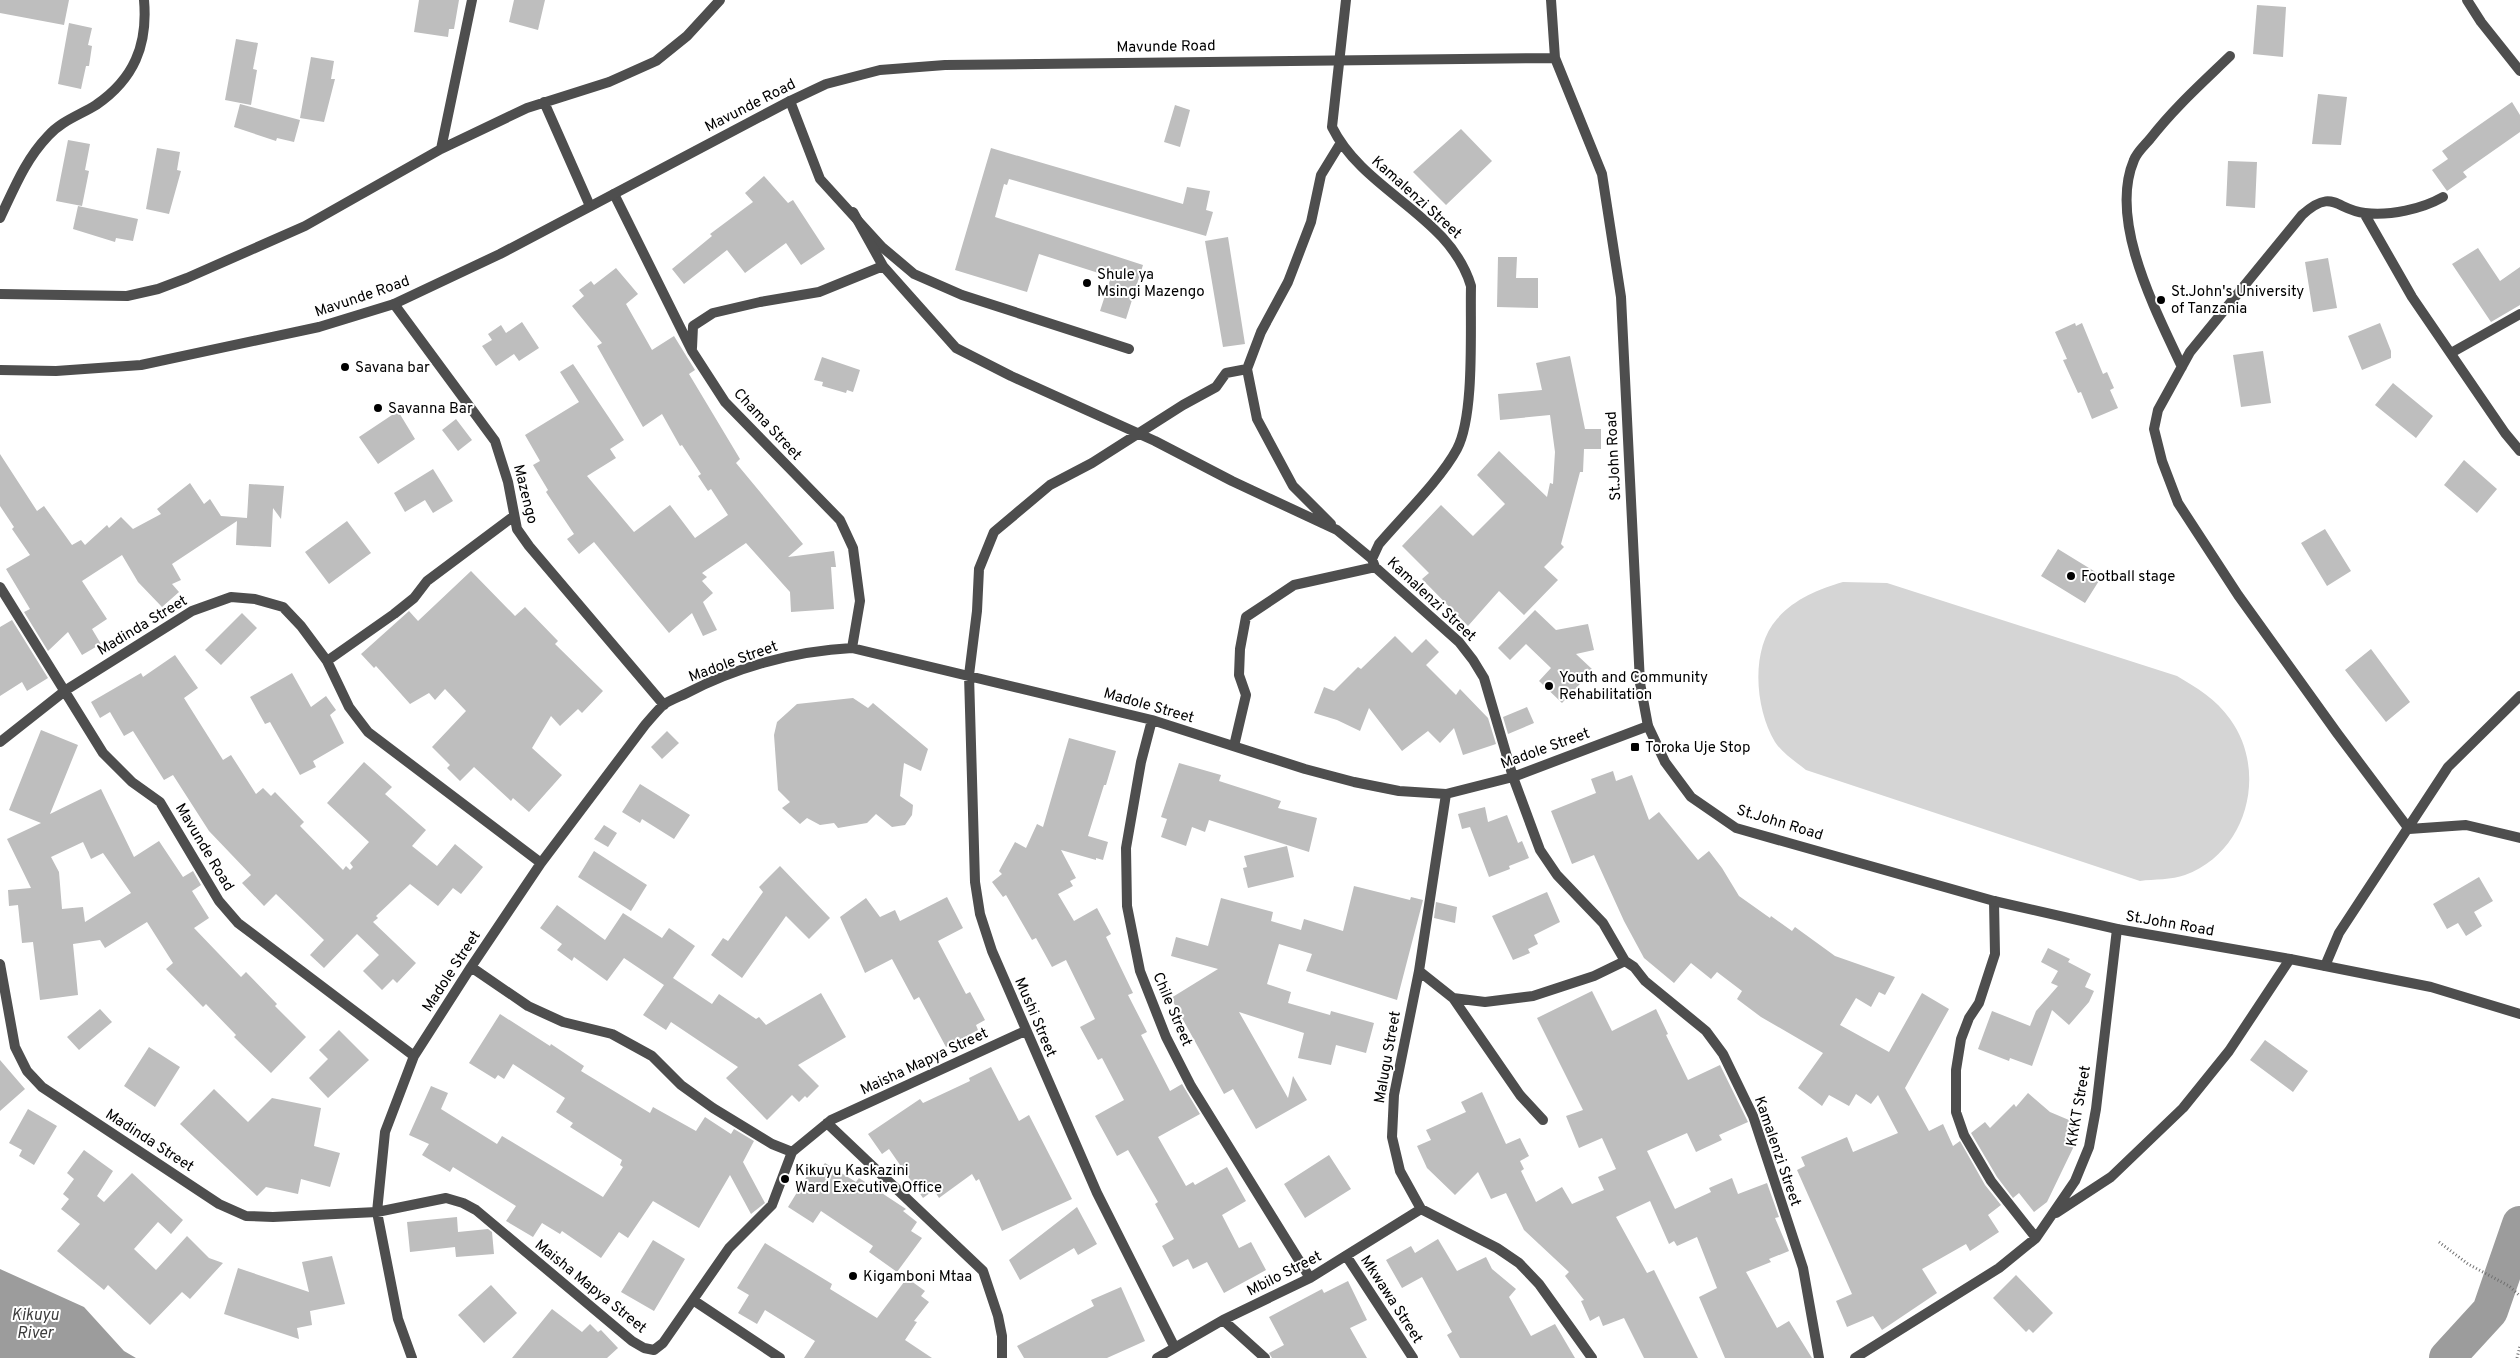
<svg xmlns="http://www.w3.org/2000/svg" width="2520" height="1358" viewBox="0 0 2520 1358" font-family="Overpass,sans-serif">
	<rect width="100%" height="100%" fill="#fff"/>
	<path fill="#d5d5d5" d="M1843,582L1887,583L2177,676C2197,688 2216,699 2230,719C2268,771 2248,852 2185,875C2172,880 2154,879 2140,881L1806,770C1796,762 1782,753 1775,742C1755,709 1750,649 1777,619C1794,599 1819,589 1843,582Z"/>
	<path fill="#9c9c9c" d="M0,1269L84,1307L124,1351L136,1358H0Z"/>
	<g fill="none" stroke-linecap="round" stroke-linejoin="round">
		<path stroke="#9c9c9c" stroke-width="36" d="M2447,1358L2490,1311L2520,1224"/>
	</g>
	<path fill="#bebebe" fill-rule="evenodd" d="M0,0H69L64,25L0,13Z
		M419,0H459L454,29H449L448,37L414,32Z
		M514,0H545L538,30L509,22Z
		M2257,5L2286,7L2283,57L2253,54Z
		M69,23L92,28L88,45L92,46L89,66H86L81,89L58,84Z
		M236,39L258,43L253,69L257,70L251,105L225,100Z
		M311,57L334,61L331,79H335L324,122L300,118Z
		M2318,94L2347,97L2341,145L2312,144Z
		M2512,102L2520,115V132L2463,172L2467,177L2447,191L2432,170L2448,159L2442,151Z
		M240,104L300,120L294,142L277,138L276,141L234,127Z
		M1175,105L1190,110L1180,147L1164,142Z
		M1461,129L1492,161L1446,205L1413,172Z
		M68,140L90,144L85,170L89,171L82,206L56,201Z
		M157,148L180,152L177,170L181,171L169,214L146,209Z
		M991,148L1183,204L1187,187L1210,191L1206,210L1213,212L1206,236L1009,179L1007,185L1004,184L995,217L1143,265L1126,319L1100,311L1111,277L1039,254L1027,292L955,270Z
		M2228,161L2257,162L2255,208L2226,206Z
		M764,176L788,203L793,200L825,249L801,265L786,243L745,273L727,250L684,284L672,269L712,236L710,234L753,202L745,193Z
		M78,206L138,219L133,241L116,238L115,242L73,229Z
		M1228,237L1245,344L1223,347L1205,241Z
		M2478,248L2500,281L2520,267V305L2491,322L2452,264Z
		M1498,257H1517L1516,278H1538V308L1497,307Z
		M2328,258L2337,308L2313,312L2305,262Z
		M616,268L638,294L626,304L652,350L674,336L695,370L689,374L740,459L736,463L803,544L788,557L834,551L836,567H831L834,609L791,612L790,592L746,543L702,573L707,577L702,581L713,593L703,602L717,630L703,636L692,613L669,633L594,542L579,554L567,539L574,534L546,492L548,490L533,465L540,461L525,435L579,402L560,372L573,364L624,440L610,449L616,458L587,476L634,532L670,505L695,538L728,515L711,489L708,491L698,476L701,474L682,445L680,446L662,414L643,427L597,346L602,343L572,306L584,296L579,290L591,281L594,285Z
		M522,322L539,348L519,361L514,354L496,366L482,346L492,340L488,334L501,325L506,333Z
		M2075,323L2076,326L2082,323L2103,374L2107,372L2114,388L2110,390L2118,408L2092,419L2081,392L2078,393L2063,360L2067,359L2055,332Z
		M2380,323L2391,351V358L2362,370L2348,336Z
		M2263,351L2271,403L2241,407L2233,355Z
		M1570,356L1585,429H1601V449H1584L1583,472H1580L1561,544L1564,547L1544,567L1558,580L1524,615L1499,591L1468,626L1422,579L1429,573L1402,546L1441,505L1473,536L1505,504L1477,475L1499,451L1547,497L1550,483L1553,484L1555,452L1550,415L1500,420L1498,394L1542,390L1536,363Z
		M822,357L860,370L853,392L847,390L846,393L822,386L823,382L814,380Z
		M2393,383L2433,416L2416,438L2375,405Z
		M398,411L415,439L378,464L359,437Z
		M456,419L472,440L458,451L442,430Z
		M0,454L37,511L44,506L72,545L81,540L85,545L107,525L109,528L121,517L133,529L161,514L157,509L190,483L204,504L210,499L221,516L247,518L249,484L284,486L281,519L273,508L271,547L236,545L237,521L172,564L181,580L172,584L179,592L162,607L138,582L122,555L82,581L107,619L92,629L101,644L82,655L68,632L48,651L24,612L30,609L6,569L30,555L12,529L14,527L0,506Z
		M2464,460L2497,489L2477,513L2444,485Z
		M433,469L453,501L433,513L425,500L405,512L394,493Z
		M347,521L371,553L329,584L305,552Z
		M2325,529L2351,571L2327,586L2301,543Z
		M2058,549L2102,576L2085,603L2041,576Z
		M471,571L515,616L525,607L558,641L555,644L603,691L582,713L578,709L560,726L551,716L532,748L562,775L529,812L513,798L511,801L474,767L460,781L447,768L450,765L432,747L466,711L445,689L435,700L429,693L410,704L376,666L374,668L361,654L409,611L418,621Z
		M1535,610L1556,630L1588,624L1594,650L1576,654L1593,670L1562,703L1539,681L1551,668L1526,644L1510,660L1498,648Z
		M242,613L257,628L221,665L205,650Z
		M12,620L48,678L27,691L22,682L0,696V627Z
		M1395,636L1412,653L1426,639L1439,652L1426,665L1456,695L1460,689L1488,718L1496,744L1463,755L1454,728L1440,743L1428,731L1402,751L1369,708L1360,731L1337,720L1314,713L1324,687L1334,691L1358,667L1361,669Z
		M2371,649L2410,702L2386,722L2345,670Z
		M175,655L198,688L184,698L223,760L231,755L256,794L263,788L271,796L275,792L304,822L300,826L343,870L346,866L350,870L353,867L350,863L369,842L327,803L364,762L392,787L385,794L426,830L412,846L437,866L455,844L483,867L461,894L453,888L438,906L410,884L376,916L378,918L373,922L416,963L397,983L393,979L382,990L363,971L379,955L357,934L324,968L310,955L324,940L276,894L264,906L242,883L251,875L209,831L173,775L164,780L133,731L124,736L110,712L100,718L91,702L141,673L143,677Z
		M292,673L311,707L326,696L336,710L330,715L344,743L313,761L316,767L300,775L270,722L265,724L250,697Z
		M853,698L868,708L873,703L928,749L921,771L904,763L900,796L913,805L912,815L905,825L892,827L876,814L867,823L838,828L834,823L820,825L807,818L800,824L782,808L790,802L778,790L774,735L777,722L797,704Z
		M1527,707L1534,723L1508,734L1503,717Z
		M41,730L78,745L50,814L101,789L134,857L159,841L183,877L193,871L201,885L192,891L209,918L194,928L241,977L246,972L277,1004L275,1006L306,1037L271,1073L234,1037L236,1035L206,1004L203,1007L166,969L173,963L147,922L105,948L100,940L73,944L78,995L40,1000L33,942L22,943L18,905L9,906L8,890L31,888L7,839L41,823L9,810ZM83,842L91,859L103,853L131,893L85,922L83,907L62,909L59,872L51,857Z
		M667,731L679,743L662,759L651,747Z
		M1069,738L1116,751L1106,785H1104L1088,836L1108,842L1103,860L1096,858V860L1061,850L1076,878L1070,881L1073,886L1058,894L1074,921L1097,908L1111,934L1106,937L1133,993L1128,995L1147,1032L1141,1035L1170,1091L1182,1084L1200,1114L1158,1137L1186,1186L1193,1182L1195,1185L1227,1167L1246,1201L1222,1215L1239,1248L1251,1242L1266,1270L1224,1293L1207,1262L1193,1269L1188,1259L1173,1267L1162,1246L1174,1239L1155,1204L1158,1202L1128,1150L1117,1156L1095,1116L1124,1100L1102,1058L1098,1060L1080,1027L1095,1019L1066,960L1052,967L1036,938L1032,940L1006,895L1003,897L992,882L1002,874L999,871L1015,842L1026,848L1037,824L1043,827Z
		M1179,763L1221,775L1219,781L1281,801L1278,808L1317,818L1309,852L1209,820L1205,832L1192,827L1186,846L1161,837L1167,819L1161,817Z
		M1613,771L1616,781L1632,775L1649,820L1659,812L1698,860L1709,851L1722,868L1739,896L1770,918L1771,916L1792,931L1795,927L1835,956L1895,977L1885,995L1879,992L1871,1007L1856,998L1840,1025L1889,1052L1922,993L1949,1009L1905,1088L1929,1131L1943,1124L1953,1146L1960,1141L1985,1185L2001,1205L1988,1215L1999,1232L1970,1251L1966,1244L1922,1269L1937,1293L1882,1330L1873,1316L1847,1327L1836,1301L1852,1294L1797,1170L1805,1166L1801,1157L1847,1137L1853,1152L1898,1133L1878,1095L1871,1104L1856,1094L1849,1106L1829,1095L1822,1106L1798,1088L1823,1053L1761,1017L1737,999L1742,991L1717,972L1711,979L1691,963L1674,983L1644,958L1624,921L1594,855L1572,864L1551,811L1596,793L1591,779Z
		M640,784L690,815L674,839L642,819L640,823L622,812Z
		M1485,807L1488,822L1507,815L1518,843L1522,841L1529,858L1509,866L1510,869L1489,877L1470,827L1462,829L1458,814Z
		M604,825L617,833L608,847L594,839Z
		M1287,846L1294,877L1248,888L1243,868L1247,867L1244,856Z
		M594,851L647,885L631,911L578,877Z
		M780,866L830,918L809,939L786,916L742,978L711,955L723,938L728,941L763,892L759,887Z
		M2479,877L2493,901L2474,912L2482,926L2466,936L2458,923L2447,929L2433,904Z
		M1354,886L1410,900L1411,897L1423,900L1397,1000L1306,971L1312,954L1279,944L1267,984L1291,992L1288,1003L1330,1015L1331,1011L1374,1023L1366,1053L1336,1045L1331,1065L1298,1058L1304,1033L1239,1012L1288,1098L1293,1076L1307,1100L1256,1129L1233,1089L1224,1094L1171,998L1218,969L1171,956L1176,937L1208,946L1221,898L1273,912L1271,921L1301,930L1304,919L1343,931Z
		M1547,892L1560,922L1534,935L1538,944L1528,949L1530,953L1513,960L1492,916Z
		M947,897L963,928L938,941L966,994L970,992L985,1020L976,1025L978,1030L946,1047L919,997L914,1000L892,959L865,973L840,917L866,898L880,917L895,910L900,921Z
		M1436,902L1457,907L1455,923L1434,918Z
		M557,905L605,940L623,913L662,938L669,928L695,946L673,978L712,1004L719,994L756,1019L759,1017L766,1025L821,993L846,1037L798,1065L819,1086L807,1098L805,1096L799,1102L792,1095L767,1120L726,1078L738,1067L671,1022L666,1030L643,1015L664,985L624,958L607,981L574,957L572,961L557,950L562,944L540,928Z
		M2048,948L2070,959L2068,962L2091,974L2085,987L2094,991L2089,1002L2069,1025L2052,1010L2032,1066L2010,1058L2009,1061L1978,1049L1992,1011L2030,1026L2036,1011L2058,986L2051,983L2058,971L2041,962Z
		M1592,991L1612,1031L1656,1009L1668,1034L1666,1035L1688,1080L1720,1065L1748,1122L1719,1135L1722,1140L1696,1152L1687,1133L1647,1151L1675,1209L1711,1192L1709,1188L1732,1178L1738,1194L1767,1183L1779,1217L1775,1218L1789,1251L1769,1259L1771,1262L1746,1272L1777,1328L1789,1321L1812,1358H1725L1699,1297L1717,1288L1697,1237L1677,1246L1674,1241L1669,1244L1650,1201L1616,1217L1647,1273L1654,1270L1698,1358H1644L1624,1318L1603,1326L1599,1316L1590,1321L1581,1301L1584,1300L1565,1276L1569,1272L1524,1230L1506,1193L1491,1199L1478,1172L1455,1195L1427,1168L1417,1146L1431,1140L1426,1130L1466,1112L1461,1102L1482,1092L1506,1144L1520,1138L1529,1156L1520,1161L1524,1169L1521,1171L1536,1202L1562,1187L1572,1204L1604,1190L1598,1177L1616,1169L1602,1138L1579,1148L1566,1116L1583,1110L1537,1018Z
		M100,1009L112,1022L79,1050L67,1037Z
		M500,1014L550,1046L551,1044L584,1066L581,1071L650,1113L653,1107L696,1131L705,1117L731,1134L734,1129L754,1141L743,1162L765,1203L751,1214L730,1175L699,1228L653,1201L628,1238L619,1232L601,1258L562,1231L560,1234L542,1223L533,1237L506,1221L516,1206L453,1167L450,1172L422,1155L429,1144L409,1135L431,1086L448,1093L441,1109L497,1144L502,1136L603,1197L623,1167L620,1165L622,1160L570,1127L573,1123L556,1112L565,1098L513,1064L504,1079L498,1075L495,1079L469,1063Z
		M339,1030L369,1060L328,1098L309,1078L328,1059L319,1050Z
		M2265,1040L2308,1071L2293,1092L2250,1060Z
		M149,1047L180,1067L155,1107L124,1086Z
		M0,1060L25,1089L0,1111Z
		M991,1067L1019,1121L1029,1115L1072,1199L1002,1231L979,1179L976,1181L972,1174L939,1198L934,1190L923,1198L889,1149L882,1154L868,1134L920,1099L923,1103L970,1081L969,1078Z
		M214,1089L248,1122L272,1098L321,1108L314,1146L340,1153L330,1187L301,1179L298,1194L266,1187L257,1196L180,1124Z
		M2028,1093L2050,1112L2076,1123L2069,1142L2074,1146L2047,1202L2034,1212L2019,1193L2013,1198L1997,1177L1971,1133L1985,1122L1990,1128L2014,1104L2016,1107Z
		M28,1109L57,1126L34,1165L19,1156L22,1150L9,1143Z
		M84,1150L113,1171L97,1196L104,1202L132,1173L183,1220L171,1234L158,1222L134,1249L156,1270L187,1236L209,1258L223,1263L190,1299L182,1292L150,1325L108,1285L104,1290L57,1251L80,1224L61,1209L69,1199L63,1194L74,1179L67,1173Z
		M1329,1155L1351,1189L1305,1218L1284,1184Z
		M825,1163L856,1182L859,1178L906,1209L903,1211L917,1222L911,1231L922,1238L897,1272L869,1252L873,1246L821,1211L813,1223L788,1207L809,1173L814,1177Z
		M1077,1207L1097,1244L1078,1255L1074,1248L1020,1280L1009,1260Z
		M457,1217L458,1232L488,1229L492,1232L494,1254L456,1257L455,1247L410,1252L407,1222Z
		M1438,1239L1457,1271L1486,1257L1492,1269L1516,1289L1509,1297L1531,1336L1555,1324L1575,1358H1460L1447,1335L1452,1332L1422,1277L1402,1288L1386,1260L1411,1246L1415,1253Z
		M653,1240L685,1259L654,1311L621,1292Z
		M765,1243L832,1284L830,1289L877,1318L907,1278L925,1291L921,1296L929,1302L914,1321L917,1322L905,1340L932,1358H804L815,1341L765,1310L757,1324L738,1313L749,1295L737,1288Z
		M332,1256L345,1304L310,1311L312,1325L297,1328L299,1339L224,1314L238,1268L309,1292L302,1262Z
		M2016,1275L2053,1313L2033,1333L2029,1329L2026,1332L1993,1298Z
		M1348,1281L1367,1320L1350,1328L1367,1358H1272L1269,1353L1284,1345L1269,1317L1322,1289L1324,1293Z
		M491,1285L517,1313L484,1343L458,1315Z
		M1121,1287L1145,1341L1107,1358H1024L1017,1346L1094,1306L1091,1300Z
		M552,1309L582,1332L590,1324L598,1332L601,1330L618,1348L607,1358H512Z"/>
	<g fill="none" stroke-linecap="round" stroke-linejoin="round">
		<path stroke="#707070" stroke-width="3" stroke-dasharray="1 2.5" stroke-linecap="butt" d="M2439,1242L2468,1264L2509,1286L2520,1296
			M2517,1358L2520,1346"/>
		<path stroke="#4e4e4e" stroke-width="10" d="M2467,0L2481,22L2520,71
			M790,101L820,179L882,247L914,274L962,295L1129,349
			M2443,197C2422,209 2390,216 2365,213C2336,210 2333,187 2302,215L2190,352L2158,410L2154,429L2162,461L2178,503L2238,595L2337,733L2409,829L2466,825L2520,838
			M2364,213L2412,297L2505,433L2520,451
			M2451,353L2520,314
			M2182,367C2156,311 2108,221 2134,160C2137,152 2145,145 2150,139C2174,108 2202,83 2230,56
			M2325,966L2339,933L2448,767L2520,696"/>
		<path stroke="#4e4e4e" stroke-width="10" d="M1346,0L1332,127C1364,192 1450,215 1471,286C1470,327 1475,415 1457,449C1441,479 1402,517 1379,544L1372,559L1375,567L1459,642L1473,660L1484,678L1513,777L1540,850L1557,875L1603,923L1625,961L1634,967L1645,981L1706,1031L1723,1054L1753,1116L1803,1268L1819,1358
			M544,102L590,206
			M441,149L472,0
			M614,194L692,351L725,402L840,520L853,548L860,601L852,648
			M853,212L883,266L956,348L1011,376L1155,441L1232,481L1337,530L1372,559
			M0,218C14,189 25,160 48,136C61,121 80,115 96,105C134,79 148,45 144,0
			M0,294L127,296L158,289L187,278L305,226L441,149L527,108L609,82L656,61L687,36L720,0
			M394,304L495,441L508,482L517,529L529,546L664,705
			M692,348L693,326L713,313L760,302L819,292L883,266
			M1331,524L1293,486L1257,419L1247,369L1261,332L1288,282L1311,222L1321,175L1340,144
			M0,587L103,753L132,782L160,802L219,901L238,923L414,1056
			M327,661L394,614L414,598L427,581L514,516
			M1152,720L1141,762L1126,848L1127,906L1140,971L1166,1037L1191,1086L1310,1278
			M0,742L66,690L192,611L231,597L255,599L283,607L301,626L327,661L349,707L368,732L541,863
			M1234,746L1246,695L1239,675L1240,649L1246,617L1294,585L1375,567
			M1446,794L1419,971L1394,1095L1392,1137L1400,1171L1421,1209L1497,1248L1519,1263L1539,1284L1592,1358
			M1994,901L1995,954L1979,1003L1969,1018L1961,1039L1956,1070V1112L1964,1135L1991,1181L2036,1238
			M0,964L15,1047L27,1071L42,1087L219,1204L246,1216L273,1217L377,1212L446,1198L463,1203L476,1210L632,1341L644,1348L654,1350L663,1343L729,1248L772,1205L792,1152L831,1120L1025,1031
			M471,967L528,1006L563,1022L612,1034L652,1056L681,1085L713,1108L772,1144L792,1152
			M1419,971L1453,998L1485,1002L1533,996L1594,976L1625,961
			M1453,998L1520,1095L1543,1120
			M827,1123L983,1271L998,1316L1002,1336V1358
			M2056,1213L2111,1177L2183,1108L2229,1051L2290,959
			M1347,1257L1413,1358
			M693,1300L780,1358
			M1223,1320L1265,1358
			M1174,1346L1097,1193L992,951L980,914L975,882L969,675L977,611L979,569L994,532L1050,485L1092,463L1183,405L1216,387L1226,373L1247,369
			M412,1358L398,1319L377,1212L385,1132L414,1056L471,967L541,863L645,725C651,718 657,711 663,705C670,700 679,697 687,693C737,667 795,651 852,648L1152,720L1305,769L1354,782L1399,791L1446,794L1513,777L1648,726
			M1157,1358L1223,1320L1310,1278L1421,1209
			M1855,1358L1999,1268L2036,1238L2075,1181L2089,1147L2096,1109L2117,929"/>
		<path stroke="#4e4e4e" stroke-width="10" d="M1551,0L1555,58L1602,174L1621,297L1640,683L1648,726L1665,762L1691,797L1736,828L1994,901L2117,929L2290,959L2431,987L2520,1014
			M0,370L56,371L141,365L319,327L394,304L500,254L790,101L826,84L880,70L945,65L1555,58"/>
	</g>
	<g fill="#000" stroke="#fff" stroke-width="2">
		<circle cx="1087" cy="283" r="5"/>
		<circle cx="2161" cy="300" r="5"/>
		<circle cx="345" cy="367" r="5"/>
		<circle cx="378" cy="408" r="5"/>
		<circle cx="2071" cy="576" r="5"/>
		<circle cx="1549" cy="686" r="5"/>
		<rect x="1630" y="742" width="10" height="10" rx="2.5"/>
		<circle cx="785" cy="1179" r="5"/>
		<circle cx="853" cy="1276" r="5"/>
	</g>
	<g text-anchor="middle" stroke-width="4" stroke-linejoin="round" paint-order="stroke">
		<g font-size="15" fill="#000" stroke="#fff">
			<text transform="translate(1166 46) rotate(-1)" y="5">Mavunde Road</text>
			<text transform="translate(750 105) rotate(-27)" y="5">Mavunde Road</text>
			<text transform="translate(1417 197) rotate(42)" y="5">Kamalenzi Street</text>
			<text transform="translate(362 296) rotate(-19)" y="5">Mavunde Road</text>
			<text transform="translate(768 424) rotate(47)" y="5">Chama Street</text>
			<text transform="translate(1613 456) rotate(-93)" y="5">St.John Road</text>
			<text transform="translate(526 494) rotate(76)" y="5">Mazengo</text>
			<text transform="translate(1432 599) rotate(43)" y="5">Kamalenzi Street</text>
			<text transform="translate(142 625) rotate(-31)" y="5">Madinda Street</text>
			<text transform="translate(733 661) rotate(-20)" y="5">Madole Street</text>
			<text transform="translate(1149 705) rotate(16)" y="5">Madole Street</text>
			<text transform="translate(1545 748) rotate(-20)" y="5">Madole Street</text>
			<text transform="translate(1780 822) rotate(17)" y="5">St.John Road</text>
			<text transform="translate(205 847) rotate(59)" y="5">Mavunde Road</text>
			<text transform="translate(2170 923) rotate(10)" y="5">St.John Road</text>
			<text transform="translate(451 971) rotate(-57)" y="5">Madole Street</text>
			<text transform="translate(1173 1009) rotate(67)" y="5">Chile Street</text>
			<text transform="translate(1036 1017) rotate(67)" y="5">Mushi Street</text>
			<text transform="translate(1387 1057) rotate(-80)" y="5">Malugu Street</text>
			<text transform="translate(924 1061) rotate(-25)" y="5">Maisha Mapya Street</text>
			<text transform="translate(2078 1106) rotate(-80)" y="5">KKKT Street</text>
			<text transform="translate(150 1140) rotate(33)" y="5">Madinda Street</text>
			<text transform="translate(1778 1151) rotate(71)" y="5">Kamalenzi Street</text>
			<text transform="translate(1284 1273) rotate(-27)" y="5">Mbilo Street</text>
			<text transform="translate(591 1286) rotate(39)" y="5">Maisha Mapya Street</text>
			<text transform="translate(1392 1299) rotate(57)" y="5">Mkwawa Street</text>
		</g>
		<g font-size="15" fill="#000" stroke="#fff" text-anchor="start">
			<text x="1097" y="279">Shule ya<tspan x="1097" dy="17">Msingi Mazengo</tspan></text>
			<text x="2171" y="296">St.John's University<tspan x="2171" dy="17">of Tanzania</tspan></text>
			<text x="355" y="372">Savana bar</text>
			<text x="388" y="413">Savanna Bar</text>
			<text x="2081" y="581">Football stage</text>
			<text x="1559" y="682">Youth and Community<tspan x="1559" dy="17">Rehabilitation</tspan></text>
			<text x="1645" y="752">Toroka Uje Stop</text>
			<text x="795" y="1175">Kikuyu Kaskazini<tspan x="795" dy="17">Ward Executive Office</tspan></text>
			<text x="863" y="1281">Kigamboni Mtaa</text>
		</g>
		<g font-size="16" font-style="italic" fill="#3d3d3d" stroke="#fff">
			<text x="35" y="1320">Kikuyu<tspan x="35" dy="18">River</tspan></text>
		</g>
	</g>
</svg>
